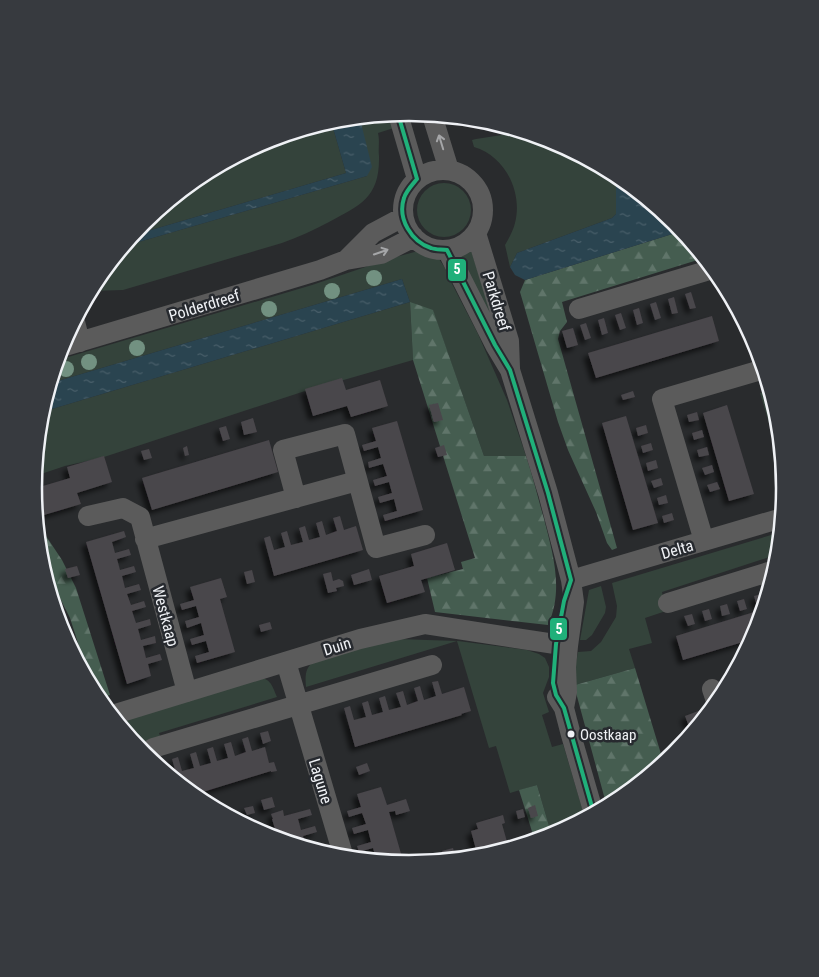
<svg xmlns="http://www.w3.org/2000/svg" width="819" height="977" viewBox="0 0 819 977" font-family="'Roboto Condensed',sans-serif">
	<defs>
		<pattern id="forest-firs" width="22" height="20" patternUnits="userSpaceOnUse" patternTransform="scale(1.25)"><rect width="22" height="20" fill="#455d50"/><path d="M5 1l3.5 6h-7zM16 11l3.5 6h-7z" fill="#60756a"/></pattern>
		<pattern id="water-ripples" width="26" height="14" patternUnits="userSpaceOnUse" patternTransform="scale(1.25)"><rect width="26" height="14" fill="#2a4450"/><path d="M2 4q2-2 4 0t4 0M15 11q2-2 4 0t4 0" fill="none" stroke="#495f6a"/></pattern>
		<filter id="shadow"><feDropShadow dx="-4.5" dy="4.5" stdDeviation="2.5" flood-color="#0009"/></filter>
	</defs>
	<rect width="100%" height="100%" fill="#292b2d"/>
	<path fill="#34433b" d="M393,114L397,127L378,133C380,142 378,147 379,156C380,197 361,205 329,222C314,230 299,237 282,243L123,290L91,291L97,280L125,246L367,176L360,119L357,118Z
		M331,121L346,173L134,235L144,223L201,176L266,141Z
		M522,132L554,141L616,175V214L612,218L517,253L510,267L505,245C509,238 513,231 515,223C523,192 505,156 474,147L472,140L476,139Z
		M417 210a27 27 0 1 1 54 0a27 27 0 1 1-54 0Z
		M422,250L430,254L437,256L445,268L451,282L478,334L507,400L526,456H484L433,311L410,303L413,360L302,392L101,458L65,466L35,476L42,412L410,302L402,279L51,383L58,360L312,285L392,258Z
		M471,250L497,333L457,255Z
		M770,390L778,415L784,473L760,393Z
		M781,532L779,554L662,592L666,611L645,618L652,643L629,649L635,668L575,685V668L578,652L591,651L601,642L616,617L617,606L612,583Z
		M601,586L606,607L605,613L592,635L586,640H580L589,590Z
		M397,639L458,641L527,650L539,654L545,658L549,667V677L543,693L549,712L542,715L552,747L563,744L585,818L552,836L537,785L510,793L496,746L489,748L457,641L306,687C305,675 305,668 315,660Z
		M255,676C271,679 271,683 277,697L159,733L166,754L150,759L144,754L116,720Z"/>
	<path fill="url(#forest-firs)" d="M682,231L704,258L562,302L567,322L560,331L558,339L617,548L612,550L607,543L596,512L568,450L558,422L520,292L525,280Z
		M410,302L433,310L484,456H526C533,477 538,498 544,519C553,554 564,590 548,625L435,612L427,578L463,569L461,562L475,558L413,360Z
		M35,506L44,533L62,560L76,588L110,695L98,699L93,690L70,618L58,594L47,573L43,568L41,562Z
		M635,668L664,764L618,801L607,807L575,689V685Z
		M537,785L552,836L535,841L519,790Z"/>
	<path fill="url(#water-ripples)" d="M357,118L360,119L372,167L367,176L125,246L134,235L346,173L331,121Z
		M616,175L675,223L682,231L525,280L515,275L510,267L517,253L612,218L616,214Z
		M402,279L410,302L42,412L51,383Z"/>
	<path fill="#4a464b" filter="url(#shadow)" d="M691,292L696,308L690,309L685,294Z
		M674,297L678,313L672,314L668,299Z
		M656,302L661,318L655,320L650,304Z
		M639,308L643,323L637,325L633,310Z
		M621,313L626,328L620,330L615,315Z
		M712,316L719,341L596,378L588,353Z
		M604,318L608,333L602,335L598,320Z
		M586,323L591,338L585,340L580,325Z
		M573,328L578,345L567,348L562,331Z
		M342,378L346,390L380,380L388,406L351,417L347,406L313,416L305,389Z
		M633,391L635,397L623,400L621,395Z
		M438,403L443,420L434,422L429,405Z
		M727,405L754,494L729,501L703,413Z
		M697,412L699,420L689,422L687,415Z
		M626,416L658,523L633,530L602,423Z
		M253,418L257,432L244,435L241,422Z
		M397,421L423,510L385,521L383,515L397,511L394,499L380,503L378,497L392,493L389,482L375,486L373,480L387,476L383,464L369,468L368,462L381,458L378,447L364,451L362,445L376,441L372,428Z
		M646,425L648,433L638,436L636,428Z
		M226,426L230,439L223,441L219,428Z
		M702,430L704,437L694,440L692,433Z
		M269,440L278,472L152,510L142,478Z
		M651,443L653,450L643,453L641,446Z
		M444,445L447,455L438,457L435,448Z
		M187,446L189,455L185,456L183,448Z
		M707,447L709,455L699,457L697,450Z
		M149,449L152,458L144,460L141,451Z
		M104,456L112,482L77,493L81,504L44,515L36,488L70,478L67,467Z
		M656,460L658,468L648,471L646,463Z
		M712,465L714,472L705,475L702,468Z
		M661,478L663,485L654,488L651,481Z
		M717,482L720,489L710,492L707,485Z
		M666,495L668,503L659,505L657,498Z
		M672,513L674,520L664,523L662,516Z
		M340,516L344,530L356,526L363,550L274,576L264,538L270,536L274,550L285,547L281,533L287,531L291,545L303,542L299,528L305,526L309,540L320,537L316,523L322,521L326,535L337,531L333,518Z
		M124,531L126,537L112,542L115,553L129,549L131,555L117,559L120,570L134,566L136,572L122,576L125,588L139,584L141,590L127,594L131,605L144,601L146,607L132,611L136,623L150,619L151,625L138,629L141,640L155,636L156,643L143,646L146,658L160,654L162,660L148,664L151,676L127,684L86,542Z
		M447,543L455,570L421,580L425,592L387,603L379,576L414,566L411,554Z
		M77,566L80,575L68,578L65,569Z
		M369,569L372,580L354,585L351,575Z
		M252,570L255,582L247,584L244,572Z
		M331,572L333,581L339,579L343,581L344,586L336,588L337,591L328,593L323,574Z
		M221,578L227,597L220,599L235,652L197,663L195,656L209,652L206,641L192,645L190,639L204,635L201,623L187,628L185,621L199,617L196,606L182,610L180,604L194,600L190,587Z
		M762,594L765,603L757,606L754,596Z
		M744,599L747,609L740,611L737,601Z
		M727,604L730,614L722,616L720,606Z
		M709,609L712,619L705,621L702,611Z
		M764,609L757,633L753,639L683,660L676,636Z
		M692,614L695,624L688,626L684,616Z
		M270,622L272,629L261,632L259,625Z
		M438,681L442,694L464,687L471,711L461,714L462,715L355,747L344,708L350,706L354,720L366,717L362,703L368,701L372,715L383,712L379,698L385,696L389,710L401,707L396,693L403,691L407,705L418,701L414,688L420,686L424,700L436,696L432,682Z
		M701,710L704,719L693,732L691,724H688L685,716Z
		M268,731L271,741L263,744L260,733Z
		M248,737L252,751L265,747L269,763L274,762L277,771L271,772V771L193,795L169,775L176,773L172,759L178,757L182,771L194,768L190,754L196,752L200,766L211,763L207,749L213,747L217,761L228,758L224,744L231,742L235,756L246,752L242,739Z
		M367,763L370,771L359,775L356,767Z
		M381,787L387,805L406,799L410,811L396,815L395,811L389,812L404,864L371,860L376,859L373,848L359,852L357,846L371,842L368,830L354,834L352,828L366,824L362,813L349,817L347,811L361,807L357,794Z
		M272,797L275,807L264,810L261,800Z
		M535,805L538,816L531,818L528,808Z
		M253,806L255,813L247,815L244,808Z
		M310,809L312,815L298,819L301,830L315,826L317,832L303,836L307,847L320,844L322,850L317,851L278,839L272,819H273L271,814L283,810L284,816Z
		M523,809L525,817L518,819L516,811Z
		M503,815L505,823L502,824L509,849L478,857L471,831L478,829L476,823Z
		M453,848L456,860L445,861L442,851Z"/>
	<g fill="none" stroke-linecap="round" stroke-linejoin="round">
		<path stroke="#5b5b5b" stroke-width="20" d="M398,114L417,179
			M432,115L449,170
			M403 210a40 40 0 1 1 80 0a40 40 0 1 1-80 0Z
			M476,233L509,341L510,368
			M447,250L495,345L510,370L548,493L571,580L574,602L568,646L566,667L567,692L564,708
			M346,260L373,233L403,217
			M579,309L713,269
			M75,322L80,342
			M62,347L320,270L346,260L381,254L414,237
			M296,498L283,450L345,434L376,548L425,535
			M88,516L123,508L140,517L187,692
			M145,539L357,481
			M704,541L662,399L764,369
			M571,580L782,518
			M668,603L775,570
			M286,662L344,858
			M712,689L717,704
			M557,697L564,708L571,735L594,814
			M112,715L360,639L425,624L568,646
			M153,748L432,665"/>
		<g stroke="#272a2f" stroke-width="8">
			<path id="bus-1" d="M398,114L417,179C412,185 406,191 404,198C397,219 412,242 431,248C436,250 442,249 447,250L495,345L510,370L548,493L571,580L564,601L556,644L553,683L556,695L564,708L594,814"/>
		</g>
		<use href="#bus-1" stroke="#20b07a" stroke-width="4"/>
	</g>
	<g fill="#729181">
		<circle cx="374" cy="278" r="8"/>
		<circle cx="332" cy="291" r="8"/>
		<circle cx="269" cy="309" r="8"/>
		<circle cx="137" cy="348" r="8"/>
		<circle cx="89" cy="362" r="8"/>
		<circle cx="66" cy="369" r="8"/>
	</g>
	<defs><path id="oneway-shaft" d="M-6 0H5M1.5-3L5.5 0L1.5 3" fill="none" stroke-width="1.6" stroke-linecap="round" stroke-linejoin="round" transform="scale(1.25)"/></defs>
	<g stroke="#a5a6a8">
		<use href="#oneway-shaft" transform="translate(441 142) rotate(-107)"/>
		<use href="#oneway-shaft" transform="translate(381 252) rotate(-19)"/>
	</g>
	<circle fill="#eff1f5" stroke="#272a2f" stroke-width="2" cx="571" cy="734" r="4.5"/>
	<g text-anchor="middle" stroke-width="5" stroke-linejoin="round" paint-order="stroke">
		<g font-size="15" fill="#eff1f5" stroke="#272a2f" text-anchor="start">
			<text x="580" y="740">Oostkaap</text>
		</g>
		<g font-size="16" fill="#eff1f5" stroke="#272a2f">
			<text transform="translate(497 301) rotate(73)" y="6">Parkdreef</text>
			<text transform="translate(204 305) rotate(-17)" y="6">Polderdreef</text>
			<text transform="translate(677 549) rotate(-16)" y="6">Delta</text>
			<text transform="translate(166 616) rotate(75)" y="6">Westkaap</text>
			<text transform="translate(337 646) rotate(-17)" y="6">Duin</text>
			<text transform="translate(321 781) rotate(73)" y="6">Lagune</text>
		</g>
	</g>
	<path d="M0 0H819V977H0ZM42 488a367 367 0 1 1 734 0a367 367 0 1 1-734 0Z" fill="#373a3f" fill-rule="evenodd"/>
	<path fill="none" stroke="#eff1f5" stroke-width="2.5" d="M42 488a367 367 0 1 1 734 0a367 367 0 1 1-734 0Z"/>
	<g stroke="#272a2f" stroke-width="2">
		<rect x="447" y="258" width="20" height="24" rx="5" fill="#20b07a"/>
		<rect x="549" y="617" width="19" height="24" rx="5" fill="#20b07a"/>
	</g>
	<g font-size="14" text-anchor="middle" font-weight="bold" fill="#fff">
		<text x="457" y="274">5</text>
		<text x="559" y="634">5</text>
	</g>
</svg>
